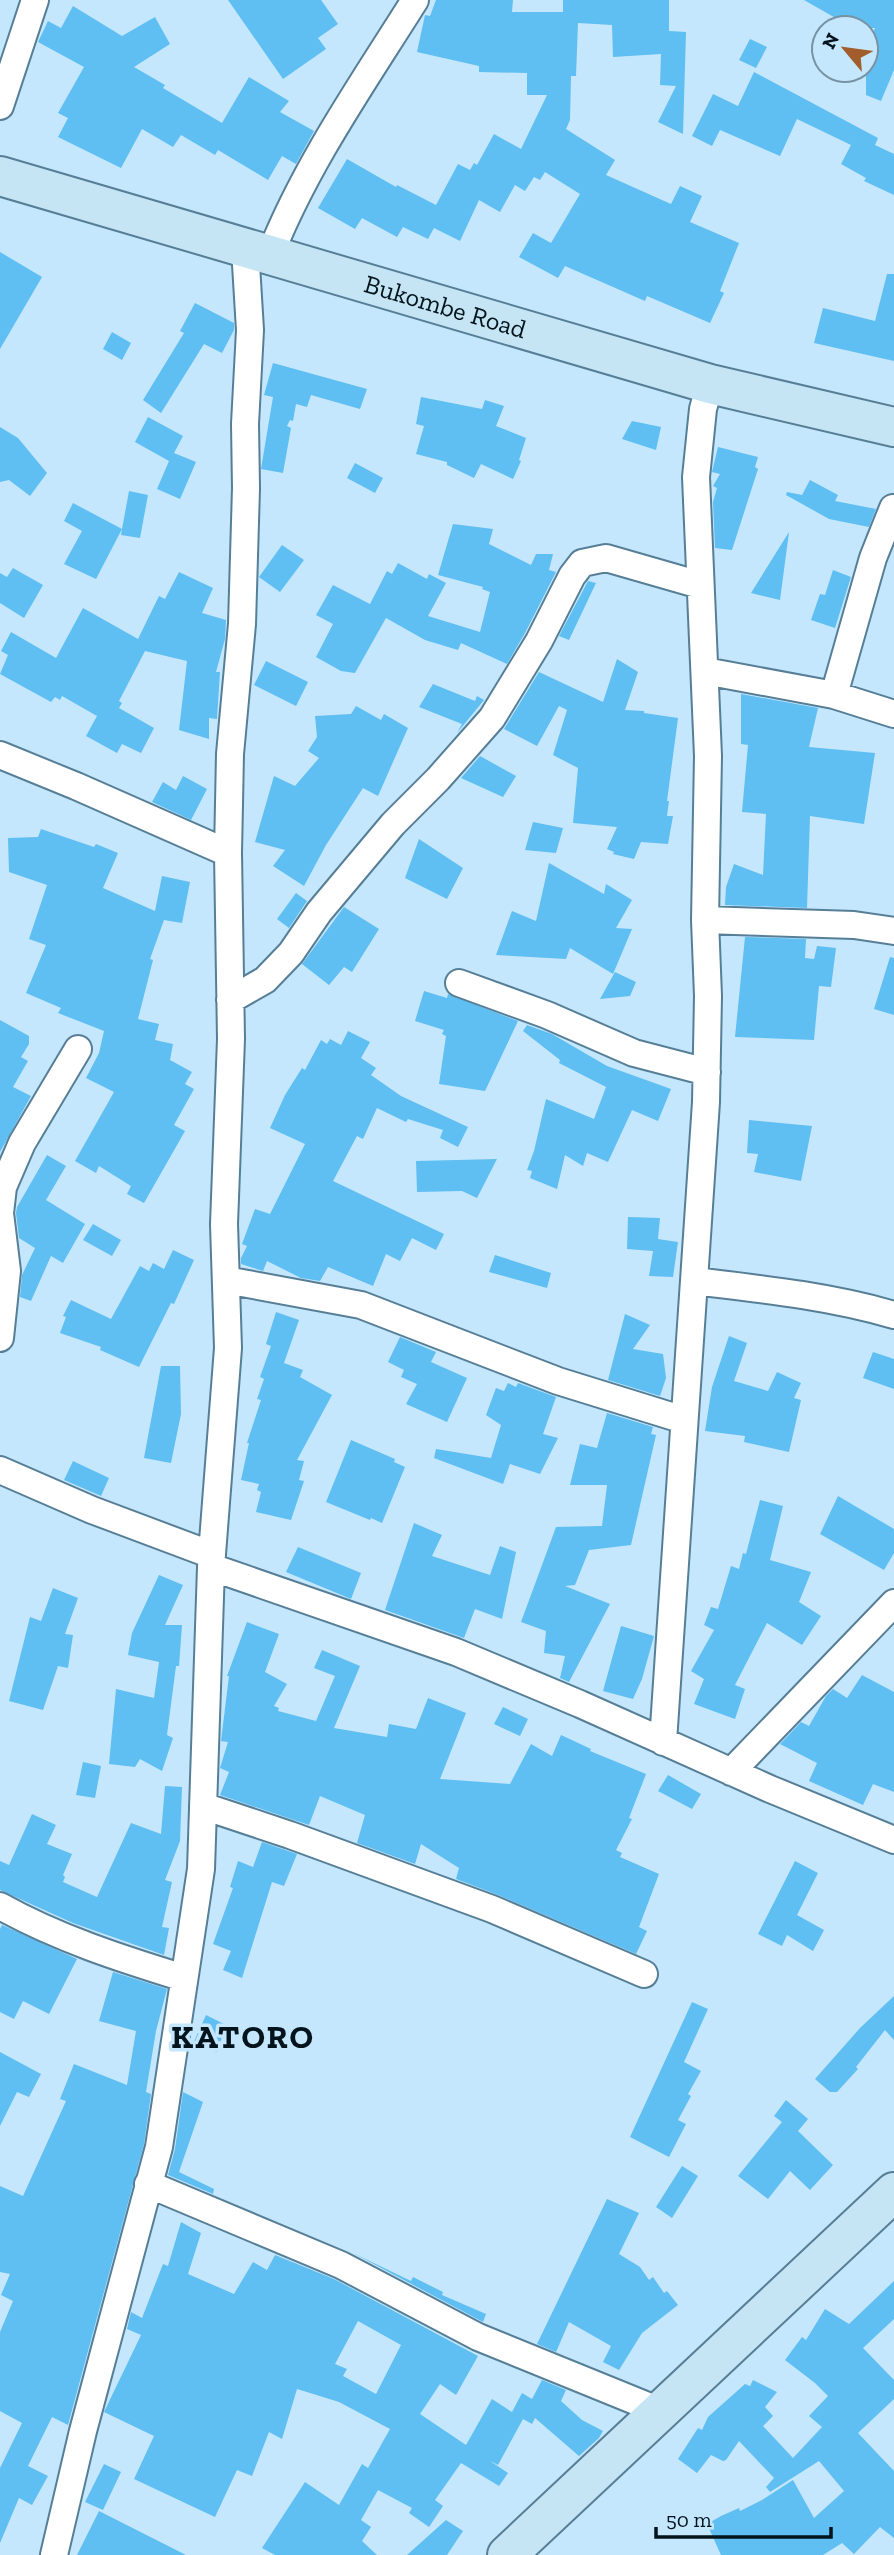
<svg xmlns="http://www.w3.org/2000/svg" width="894" height="2555" viewBox="0 0 894 2555" font-family="'Zilla Slab',serif">
	<rect width="100%" height="100%" fill="#c4e7fd"/>
	<path fill="#5fbef2" fill-rule="evenodd" d="M228,0H321L338,24L318,38L326,49L283,79Z
		M436,0H513L512,12H563V0H669V31L686,32L683,134L658,122L676,86L660,85L661,54L613,57L612,25L578,23L576,76H571L570,120L566,129L615,160L606,175L671,204L680,186L702,196L690,222L739,243L720,291L724,293L710,323L647,296L645,301L565,266L558,278L519,257L533,233L551,243L580,194L545,172L540,180L534,177L525,191L515,185L500,212L479,200L460,241L434,228L428,239L403,227L397,237L362,218L355,229L318,208L347,159L396,187L397,185L436,205L458,164L470,170L474,163L477,165L494,134L521,149L547,95H527V73L479,72V66L417,52L425,15L430,16Z
		M804,0H894V70L881,101L866,95V47L875,28H853Z
		M73,6L122,36L155,17L170,44L134,67L165,85L163,88L222,123L249,77L289,101L280,112L314,131L296,164L282,156L268,180L218,150L215,155L181,135L173,147L142,129L121,168L58,137L68,118L58,113L84,67L38,42L48,21L61,28Z
		M750,39L767,47L756,68L739,60Z
		M754,72L878,138L875,145L894,154V195L864,181L866,178L841,164L851,145L797,119L780,156L720,130L712,146L692,136L713,94L738,106Z
		M0,252L42,277L0,349Z
		M887,274H894V361L814,343L823,308L875,321Z
		M195,303L234,323V330L222,353L204,344L161,413L143,400L184,333L180,331Z
		M112,332L131,343L122,360L103,349Z
		M273,363L367,389L360,409L311,395L307,407L296,404L293,421L290,420L287,426L291,428L283,473L261,469L273,397L264,395Z
		M421,397L482,409L485,400L504,406L496,426L526,438L519,460L521,461L513,479L481,464L474,478L447,465V462L416,454L424,426L416,424Z
		M148,417L183,436L174,453L196,462L180,499L157,489L169,461L135,442Z
		M632,421L661,427L656,450L622,439Z
		M0,427L18,438L47,473L30,496L9,480L0,482Z
		M718,447L758,457L755,467L758,469L732,550L715,548L713,502L717,488L713,486L720,474L712,472Z
		M355,463L383,478L375,493L347,478Z
		M810,480L838,495L835,501L876,509L869,527L829,519L786,495L787,492L802,495Z
		M129,491L148,495L140,538L121,535L122,529L96,579L64,564L82,531L64,521L73,503L122,529Z
		M453,524L493,529L489,544L531,565L536,554H553L549,570L556,572L525,633L507,664L461,643L458,650L425,640L386,618L355,673L341,671L316,657L333,624L316,615L333,585L370,604L387,571L392,574L398,563L427,579L429,574L446,583L428,616L480,632L490,592L482,589L483,587L438,575Z
		M789,532L780,600L751,593Z
		M282,545L304,560L280,592L259,577Z
		M13,568L43,585L24,618L0,603V573L7,577Z
		M833,570L851,577L835,628L811,620L820,594L825,595Z
		M179,572L213,588L202,613L226,620L225,639L216,672H220L217,719L209,718V739L179,730L187,661L145,651L119,701L122,703L119,708L154,728L141,753L122,744L117,753L86,736L97,716L62,696L60,700L55,697L51,702L0,674L8,655L1,651L11,632L56,658L83,608L138,639L159,596L165,599Z
		M588,581L596,583L569,640L559,636Z
		M617,659L638,672L625,710L644,711V713L678,718L667,801H669L667,816H673L668,844L641,842L634,859L613,854L614,852L607,849L617,827L573,823L578,768L553,755L567,710L559,706L537,746L504,729L539,672L603,702Z
		M266,661L308,682L296,706L254,685Z
		M433,684L475,701L477,696L484,700L457,733L462,724L419,707Z
		M741,694L818,708L809,747L875,753L864,824L810,816L807,908L725,905L726,887L734,864L763,875L766,814L742,812L748,745L741,744Z
		M356,706L381,720L384,714L408,728L378,796L363,788L326,845L304,886L273,866L285,850L255,842L274,776L295,786L319,758L308,751L317,737L315,716L351,714Z
		M480,756L516,776L503,797L461,778Z
		M183,776L207,789L191,820L152,802L163,782L176,790Z
		M533,822L563,828L556,853L525,850Z
		M41,829L94,847L96,844L118,853L103,888L155,911L162,876L190,882L182,923L164,920L150,959L153,960L138,1019L159,1024L155,1040L173,1044L170,1060L192,1072L185,1084L194,1089L174,1125L185,1131L144,1203L127,1194L131,1186L99,1166L96,1173L75,1161L114,1092L86,1078L99,1053L104,1031L58,1013L61,1008L26,993L46,945L29,939L47,885L9,872L8,838L38,837Z
		M419,839L463,868L447,899L405,878Z
		M549,863L604,894L606,884L632,900L616,928L632,929L613,974L570,948L566,959L496,955L512,911L536,921Z
		M296,893L307,901L289,928L277,919Z
		M344,907L379,929L352,972L344,967L329,985L302,964Z
		M745,937L806,939L805,958L814,959L817,946L836,948L831,987L819,986L814,1040L735,1037Z
		M890,957L894,958V1015L874,1009Z
		M615,972L636,982L630,996L600,999Z
		M424,991L447,998L448,994L518,1021L485,1091L439,1084L446,1036L442,1034L444,1030L415,1021Z
		M0,1020L29,1036V1044L21,1057L28,1061L13,1087L31,1096L0,1152Z
		M527,1025L552,1034L607,1066L671,1089L658,1121L632,1110L608,1162L587,1153L583,1166L565,1155L557,1189L530,1178L532,1171L527,1170L534,1151L546,1099L594,1119L606,1087L559,1063L560,1060L523,1031Z
		M348,1031L370,1042L361,1058L376,1068L371,1075L401,1096L468,1127L458,1147L440,1138L443,1130L408,1119L406,1122L377,1108L363,1139L357,1136L333,1181L444,1234L436,1250L412,1238L400,1261L386,1254L373,1286L328,1267L320,1281L301,1278L267,1261L263,1271L241,1264V1258L247,1246L242,1244L255,1209L270,1214L305,1144L270,1128L285,1095L302,1068L305,1070L321,1040L327,1044L330,1039L341,1045Z
		M749,1120L812,1126L801,1181L754,1172L758,1154L747,1153Z
		M47,1155L66,1166L46,1200L85,1224L63,1263L51,1256L31,1301L20,1297L22,1275L35,1248L19,1238L16,1213L17,1207Z
		M497,1159L477,1198L462,1191L417,1192L416,1161Z
		M628,1217L660,1218L658,1239L678,1242L673,1277L649,1276L653,1251L627,1249Z
		M93,1224L121,1240L112,1256L83,1240Z
		M173,1250L194,1260L174,1304L171,1303L139,1367L100,1350L101,1347L60,1333L66,1317L63,1316L71,1300L111,1319L140,1266L149,1271L153,1263L164,1269Z
		M495,1255L551,1273L547,1288L489,1272Z
		M276,1312L299,1320L284,1363L303,1370L300,1377L332,1395L297,1460L304,1461L299,1480L304,1481L291,1520L256,1512L261,1492L257,1490L259,1484L241,1480L249,1443H247L261,1400L257,1399L264,1379L260,1377L271,1346L266,1344Z
		M625,1314L650,1325L633,1349L663,1354L666,1378L660,1396L608,1380Z
		M729,1336L747,1343L734,1381L768,1391L777,1372L801,1383L794,1398L801,1400L789,1452L744,1442L745,1436L705,1431L712,1387Z
		M400,1337L436,1352L431,1362L467,1378L447,1422L406,1404L417,1384L401,1377L404,1370L388,1362Z
		M873,1352L894,1359V1389L863,1378Z
		M161,1366H180L181,1414L171,1463L144,1458Z
		M508,1383L516,1387L518,1383L556,1397L543,1434L558,1438L540,1474L510,1464L503,1484L434,1458L436,1449L491,1458L501,1425L486,1415L496,1388L504,1391Z
		M607,1413L653,1427L651,1434L656,1435L631,1545L589,1550L575,1585L565,1586L610,1604L569,1682L560,1678L565,1656L544,1653L546,1631L521,1622L556,1527L602,1526L607,1485H570L580,1444L597,1448Z
		M351,1440L395,1459L394,1462L405,1467L382,1523L371,1518L370,1520L326,1502Z
		M73,1461L109,1478L101,1496L64,1480Z
		M838,1496L894,1529V1553L884,1570L820,1534Z
		M760,1500L783,1506L770,1560L811,1572L799,1602L821,1616L802,1645L767,1623L735,1685L745,1689L735,1719L694,1704L704,1679L691,1671L714,1630L704,1625L711,1607L718,1609L731,1566L739,1569L743,1553L746,1554Z
		M414,1523L442,1535L432,1556L490,1575L500,1546L516,1552L502,1619L475,1609L464,1638L385,1610Z
		M298,1547L361,1573L351,1599L286,1572Z
		M159,1575L183,1585L165,1625H182L179,1666H176L167,1735L173,1738L162,1771L140,1759L135,1767L109,1764L116,1689L154,1698L159,1662L128,1655L132,1633Z
		M53,1588L78,1598L65,1634L73,1635L68,1668L58,1666L43,1710L9,1701L30,1617L41,1621Z
		M247,1622L279,1634L265,1672L287,1684L274,1706L279,1708L278,1711L316,1721L335,1676L314,1668L322,1650L360,1666L334,1728L387,1737L389,1724L416,1729L428,1698L466,1713L440,1779L510,1784L531,1744L552,1756L561,1735L591,1749L590,1751L646,1774L629,1818L632,1819L616,1850L622,1853L620,1857L659,1874L639,1927L647,1931L636,1954L498,1895L456,1879L459,1868L421,1844L415,1864L357,1843L365,1815L320,1796L309,1825L220,1795L229,1772L220,1768L228,1742L221,1741L229,1676H227Z
		M621,1626L654,1636L642,1679L633,1699L603,1691Z
		M862,1675L894,1692V1792L873,1784L863,1805L809,1781L817,1763L780,1744L801,1722L809,1726L826,1696L833,1689L847,1698Z
		M503,1707L528,1719L520,1736L494,1724Z
		M83,1762L101,1766L95,1798L76,1795Z
		M668,1775L701,1794L692,1809L658,1791Z
		M165,1786L182,1787L180,1841L165,1880L172,1882L162,1927L169,1928L164,1955L73,1923L0,1890V1861L9,1865L32,1814L56,1825L47,1844L72,1854L63,1875L65,1877L63,1882L97,1897L131,1823L161,1834Z
		M262,1842L297,1854L284,1886L272,1882L242,1978L223,1970L231,1951L213,1944L233,1888L230,1887L238,1861L253,1867Z
		M795,1861L818,1873L797,1915L824,1930L813,1951L787,1935L782,1946L758,1934Z
		M2,1925L77,1959L49,2014L23,2001L14,2019L0,2012V1929Z
		M113,1972L167,1989L156,2031L146,2092L151,2094L144,2144L68,2425L52,2417L28,2466L48,2476L32,2505L19,2498L0,2543V2468L22,2423L0,2411V2332L13,2301L1,2295L10,2274L0,2272V2186L23,2196L66,2101L60,2099L74,2064L127,2085L136,2031L99,2021Z
		M894,1996V2040L885,2030L856,2067L858,2069L837,2092H830L815,2079L860,2028Z
		M692,2002L708,2009L684,2062L701,2071L688,2094L691,2096L678,2120L686,2124L669,2157L630,2137Z
		M206,2015L226,2025L217,2052L193,2044Z
		M0,2052L41,2074L29,2097L17,2092L0,2126Z
		M183,2092L203,2102L179,2172L214,2189L213,2194L168,2175L175,2149Z
		M786,2100L808,2119L798,2131L833,2165L810,2190L790,2171L768,2199L738,2176L782,2122L774,2116Z
		M682,2166L698,2176L672,2218L656,2207Z
		M607,2199L639,2213L619,2254L640,2267L649,2280L653,2277L664,2293L667,2291L678,2305L642,2333L619,2370L603,2362L611,2346L569,2322L556,2352L537,2344Z
		M181,2222L201,2233L188,2274L234,2294L253,2262L267,2270L275,2255L334,2279L478,2356L456,2395L440,2384L420,2414L466,2445L492,2399L512,2412L522,2393L532,2399L542,2380L566,2390L561,2401L582,2420L603,2431L599,2438L579,2456L535,2418L532,2424L523,2419L498,2465L490,2461L508,2473L499,2486L461,2463L435,2500L443,2506L429,2527L409,2513L412,2508L378,2490L361,2520L371,2527L362,2541L377,2555H275L262,2548L305,2482L339,2505L362,2464L368,2468L390,2429L339,2402L297,2389L282,2439L269,2432L252,2476L237,2470L215,2517L134,2479L154,2436L104,2412L141,2335L127,2329L131,2312L142,2318L163,2264L168,2266ZM358,2321L401,2345L376,2394L343,2376L347,2369L335,2364Z
		M353,2253L411,2281L413,2277L443,2292L442,2295L486,2314L483,2322Z
		M894,2281V2319L863,2348L894,2380V2399L858,2433L894,2471V2538L880,2527L854,2554L842,2543L823,2555H721L707,2524L721,2516L739,2508L740,2511L762,2500L793,2480L814,2518L844,2491L819,2461L770,2492L766,2487L774,2478L739,2441L726,2460L723,2461L711,2455L697,2473L678,2459L698,2428L702,2430L708,2417L745,2384L750,2386L753,2380L777,2392L765,2407L773,2416L763,2426L793,2458L822,2427L809,2416L828,2396L815,2383L785,2360L802,2337L806,2340L825,2309L849,2324Z
		M104,2464L121,2472L103,2510L85,2502Z
		M99,2511L186,2555H77Z
		M446,2520L463,2531L447,2555H407Z"/>
	<g fill="none" stroke-linecap="round" stroke-linejoin="round">
		<g stroke="#567f97" stroke-width="30">
			<path id="street" d="M0,106L35,0
				M270,255C306,164 363,83 415,0
				M705,671L834,695L894,714
				M834,695L873,558L893,508
				M0,755L76,786L228,853
				M705,920L854,925L894,931
				M459,983L547,1015L634,1053L707,1072
				M230,1000L265,980L291,953L319,912L393,824L438,779L492,718L539,641L572,576L582,563L606,558L700,585
				M226,1280L361,1305L558,1381L684,1420
				M694,1281C761,1289 829,1296 894,1315
				M0,1338L7,1271L0,1213L3,1187L22,1143L78,1049
				M0,1470L92,1510L212,1555
				M211,1567L456,1652L580,1704L770,1789L894,1840
				M663,1742L706,1102L708,996L705,920L708,756L696,477L703,409L710,384
				M731,1772L894,1603
				M203,1806L290,1835L492,1909L644,1974
				M0,1906C57,1938 122,1959 184,1978
				M148,2184L341,2265L478,2337L660,2411
				M54,2555L83,2431L159,2147L201,1869L211,1567L228,1348L224,1224L231,1039L228,853L230,754L242,624L246,488L245,424L250,330L245,248"/>
		</g>
		<g stroke="#567f97" stroke-width="42">
			<g id="secondary">
				<path id="s1" d="M0,176L710,384L894,427"/>
				<path d="M507,2555L894,2192"/>
			</g>
		</g>
		<use href="#street" stroke="#fff" stroke-width="26"/>
		<use href="#secondary" stroke="#c5e5f5" stroke-width="38"/>
	</g>
	<g text-anchor="middle" stroke-width="7" stroke-linejoin="round" paint-order="stroke">
		<g font-size="26" fill="#04141d" stroke="#c4e7fd">
			<text dy="9" stroke="none"><textPath href="#s1" startOffset="464">Bukombe Road</textPath></text>
		</g>
		<g font-size="33" font-weight="bold" letter-spacing="2" fill="#04141d" stroke="#c4e7fd">
			<text x="243" y="2048">KATORO</text>
		</g>
	</g>
	<g transform="translate(845 49) rotate(299)"><circle r="33" fill="#c4e7fd" stroke="#7793a3" stroke-width="2"/>
	<path d="M0-5L12 26L0 18L-12 26Z" fill="#a15e2c"/>
	<text y="-10" font-size="19" font-weight="bold" text-anchor="middle" fill="#04141d">N</text>
	</g>
	<path d="M656 2527v10h175v-10" fill="none" stroke="#04141d" stroke-width="3.5"/>
	<text x="666" y="2527" font-size="21" fill="#04141d" stroke="#c4e7fd" stroke-width="5" paint-order="stroke">50 m</text>
</svg>
